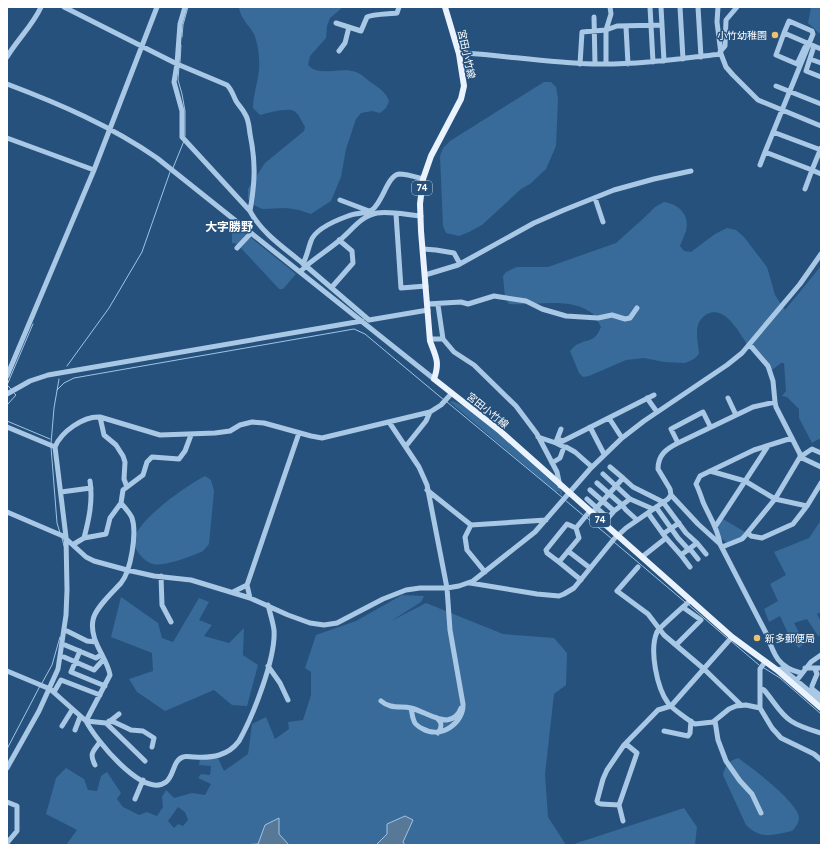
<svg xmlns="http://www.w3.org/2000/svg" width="828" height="852" viewBox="0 0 828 852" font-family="Figtree,'Noto Sans JP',sans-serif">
	<rect width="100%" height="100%" fill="#25517c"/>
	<path fill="#386b9a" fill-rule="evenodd" d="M239,7H343L330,18L327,26L326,38L310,56L308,65C320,78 341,66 356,72C362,74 367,80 372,83C379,88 386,92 389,101L386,108L380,113L372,111L361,113L356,119L346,149L341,177L331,201L311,214L299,210L286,208L262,209L254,205L248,199V189L265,163L304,131L305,127C302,122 299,114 294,111C288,107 267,113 260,115L253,108C253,92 261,75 259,59C259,52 257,41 254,34C249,25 240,18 239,7Z
		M811,7H821V35L808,23Z
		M544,82H551L556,87L558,99L556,146L546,169L530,184L521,189L482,225L469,232L459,236L446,233L443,226L440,156L443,148L450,141Z
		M664,202C679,204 690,215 686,231C684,236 682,241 680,246L684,251L691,252L715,234L727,228L736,230L744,237L767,267L775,295L785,310L821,266V440L819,439L812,443L799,418V409L787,397L782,396L786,391L784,363H781L772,370L769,369C764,364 758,359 753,353C743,341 728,304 707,314C692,323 698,339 699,354L694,359L685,363L664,362L644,358L626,360L589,376L583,377L579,373L570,351C573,348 575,345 578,344C589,339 595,342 601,327C599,323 596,317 593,314C571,296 535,306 509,304L505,298L503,276L506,272L517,267H548L616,243L646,216L655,207Z
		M232,223L246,234L238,244L232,243Z
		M250,237L296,274L283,289H279L241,248Z
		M451,401C475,405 541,472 562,491V494L561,495L559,491L556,492L450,402Z
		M205,476L211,480L214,491L209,544C207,546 205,549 203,551C193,556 163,567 153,564C145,562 136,552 134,544C130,524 189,484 205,476Z
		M723,519L745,532L742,537L727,543C723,541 718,533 718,528C718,525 721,521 723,519Z
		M821,520V612L817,614L821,622V635L818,636L807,619L794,623L804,643L799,648L791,640L780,616L769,622L764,609L778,601L770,584L786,575L774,552L809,538Z
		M402,595L424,596L421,602L391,621L426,603L503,634L554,638L567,653L566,685L554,694L545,774L548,817L566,845H66L77,830L46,814L56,778L66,768L84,779L88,790L97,791L101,776L107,772L121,793L117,799L123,807L139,815L147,812L157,816L163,807L162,797L166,790L174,798L192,793L205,795L211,784L198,778L201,774L210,775L211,766L199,765L200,759L218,758L224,771L248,754L252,724L266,717L275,739L289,729L288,722L303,720L311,695V672L305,668L316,635L356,621ZM178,807L185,812L188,820L183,826L178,824L174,828L168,821Z
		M121,597L158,623L162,638L173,642L199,598L209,602L199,620L212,625L204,636L229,643L244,628L243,655L258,665L247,706L232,705L214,690L165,711L137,692L129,679L153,671L152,653L111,637Z
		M738,758C751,767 799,803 799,818C799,823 795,828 792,831C773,835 761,840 746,825L723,775C725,765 729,761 738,758Z
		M684,808L697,827L695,845H571Z"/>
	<path fill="#587898" stroke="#9ec4e5" d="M405,816L413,820L403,842L405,845H376L387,834V824Z
		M279,818V834L289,845H242L258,844L265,825Z"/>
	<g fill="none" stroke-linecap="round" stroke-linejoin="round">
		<path stroke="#9ec4e5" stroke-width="1" d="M182,37L183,25L188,7
			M180,63L181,45
			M179,67L178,80L182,94L185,111V136
			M173,168L184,141
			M67,366L109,308L142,252L170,172
			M11,389L7,385L33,324
			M57,390L64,383L74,378L354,329L365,334L444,400
			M447,402L563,498
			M7,405L16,395L14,393
			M7,421L50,439
			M51,444L54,408L59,379
			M51,447L57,523L60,533
			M565,500L584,516
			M587,518L612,539
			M62,538L64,546
			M614,542L685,602
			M689,605L727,638
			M731,641L759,665
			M764,668L780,678L821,714
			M42,683L52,665L60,637
			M7,749L40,686"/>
		<path stroke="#a9c8e5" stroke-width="5" d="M64,7L177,64L227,85C232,90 233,95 236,101C239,106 243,109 245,114C249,120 249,127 250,134C256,163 255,182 250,211
			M185,7L180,24L177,64L174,82L182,111V137L250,211C262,234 286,249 306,266L300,272
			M650,7L653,62
			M661,7L664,61
			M680,7L683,59
			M698,7L701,57
			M718,7L717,22L721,54L726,67L733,75L758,100L821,126
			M594,17L595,64
			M336,23L361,31L367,17C373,14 389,14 397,13L399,7
			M626,27L628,64
			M784,33L789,21L812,31L813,34L765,152L812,170L821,148
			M814,46L806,71L821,77
			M805,47L797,64L776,55L784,33L821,49
			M339,51L345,43L349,27
			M720,52L725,46L726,20L737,7
			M459,54L466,53C508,56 551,63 593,64C636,65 678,59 721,54
			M7,57C17,40 33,25 41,7
			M810,59L821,63
			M580,64L582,32L606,30L617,26L662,25
			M606,64V30L611,14L610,7
			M7,84C60,104 111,126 157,158L434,379
			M776,86L821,104
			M773,132L821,150
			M7,138L94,170
			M760,165L765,152
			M805,189L812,170L821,174
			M595,198L603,222
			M340,200L369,211
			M396,214L401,288L426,286
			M421,216C408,215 390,211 377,213C361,216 352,230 340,240C329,249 317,257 306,266L369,320L428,310
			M237,248L251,233
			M423,249L436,250L454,253L460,264
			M303,264C307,256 308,249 311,241C315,229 337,220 348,216C355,213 365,214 372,210C383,202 387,176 399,174C407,174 416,177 423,179
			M425,275L458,265L534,223L564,210L614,190L654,179L691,171
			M332,287L353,263L352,251L339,240
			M427,304L461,302L468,304L494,296L526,301L542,309L566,316L598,318L612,315L625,319L630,318L637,308
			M438,305L443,339
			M430,339H443L454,352L474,365L516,406L537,434L557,472L560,486
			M7,376L94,170L157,7
			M7,394L30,381L48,375L362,321
			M647,398L657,412
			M728,398L736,415
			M775,402L753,407L678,443C666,449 658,455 658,469L670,489L671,495L698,524L720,544L767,635C774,655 778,667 801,673
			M100,417L104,435L116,445L123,456L125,462L124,479L127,487
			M609,418L622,438
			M389,422L419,467L427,485L447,588L450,630L463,704C464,723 441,739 423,729C419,727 415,725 414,721C412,717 412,712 411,708
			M7,427L55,447
			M590,427L604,454
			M538,437L556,443L564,447L560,458L552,463
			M558,439L563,441L654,395
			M556,442L561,429
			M678,443L671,429L703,412L710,426
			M406,446L426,421L430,412
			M564,447H566L575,452L592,467
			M800,457L812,449L821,453
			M800,457L821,467
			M610,467L623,478
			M710,471L745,481L775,499L807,506
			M603,474L630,499L653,509
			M597,483L622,505L626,510L637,520
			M427,490L471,525L465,537L467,550L485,572
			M61,492L91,488
			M587,499L608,518L614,511L590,490
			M656,507L678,538L689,550
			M614,511L630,499
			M7,512L63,536L86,557L94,561L127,570L154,576L191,580L250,598L288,615L310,623L324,625L337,623L383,599L406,590L420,588H447L459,586L473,581L535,532L590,469L622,438L644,421L727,365L742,353L800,284L821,254
			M592,513L623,478L633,487L663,502L686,533L697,543L681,555L666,538
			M471,525L546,520
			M715,527L768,446
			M748,533L751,536L762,538L793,524L807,506L821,483
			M663,534L679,523
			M84,538C89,519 93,501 90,481
			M697,543L706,554
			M74,544L84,538L106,534L110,518L121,503
			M720,544C718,528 709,516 703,502C701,496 699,490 696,484L700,476L754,450L792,438
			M722,547L742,539L744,537L775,499L800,457V454L776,407L775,402L773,381L768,366L750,345
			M690,549L698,559
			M568,551L590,568
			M681,555L690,567
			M642,557L666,538L648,513
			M559,562L547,553L546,550L567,524L576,528
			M638,567L617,591L648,614L664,635L704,669L741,705
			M161,576L162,605L171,622
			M581,580L559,562L579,538L576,528L590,511
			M470,583L537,594L559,596L564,594L574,588L614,539L626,528L668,499L671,495
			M233,592L247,585
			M250,598L247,585L299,433
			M690,601C685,605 658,629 657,632C649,650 657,688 668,703C670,707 691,722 695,724L713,722L729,709L736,706L746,705L760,708
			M67,631L87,641L96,642
			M65,645L96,658L101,655
			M676,645L701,620L684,608
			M80,651L71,672L105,686
			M64,657L94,670L103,660
			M765,662L760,669V708L772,728L781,738L814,754L821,760
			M268,666L280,683L288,700
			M805,668H821
			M815,669L817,674L812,686V689L821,696
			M777,670L781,669L785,671L821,701
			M7,671L50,689L86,721C95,739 143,799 166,782C174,776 173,760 183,757C186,756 191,757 195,757C212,758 228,756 239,741C253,716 276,658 274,630C273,622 270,613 268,605
			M797,680L811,662L821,655
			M760,688L764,690C773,700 780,714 791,721C800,727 811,730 821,733
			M54,692L61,680L100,695
			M381,701C390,709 400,706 411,708C423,711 435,720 447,720C454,719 459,714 461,708
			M437,718C442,722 442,728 438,733
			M86,721L110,675C107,657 89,641 93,620C95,608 113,592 121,583C131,571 137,533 132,518C130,513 124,507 121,503L123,490L143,475L147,462L152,457L179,459L185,451L191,435
			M86,721L106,723L145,761
			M109,721L114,722L131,730L143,731L154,738L152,747
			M715,721L718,740L726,761L740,781L752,794L761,813
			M109,722L119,714
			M62,726L72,710
			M75,730L80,717
			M664,731L688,736L690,733L691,721
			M95,765C89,753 93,752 100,742
			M7,768L39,711L58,669L66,615L67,590L66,537L55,447C61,432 83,416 100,417L160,435L215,433L230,431L240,425L252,422L264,423L311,436L322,438L430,412L441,405L452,393
			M135,799L143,780
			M7,802L17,806V831L7,843
			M619,805L637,753L626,744
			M623,821L619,805L601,804L598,803L597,801L603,779L607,770L624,745L658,710L671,706L732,637"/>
		<path stroke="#eaf2fd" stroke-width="6" d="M445,7L459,54L464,86L461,99L431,156L423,179L420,204L421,231L430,341C436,357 440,362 434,379L500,431L732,637L777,670L821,708"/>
	</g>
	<g fill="#eec16e" stroke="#25517c" stroke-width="1.5">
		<circle cx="775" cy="35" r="4"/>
		<circle cx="757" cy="638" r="4"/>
	</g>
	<g text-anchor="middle" stroke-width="3" stroke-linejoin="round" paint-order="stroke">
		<g fill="#25517c" stroke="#becbd8" stroke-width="1">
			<rect x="412" y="181" width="20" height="14" rx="3"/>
			<rect x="590" y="513" width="20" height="14" rx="3"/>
		</g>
		<g font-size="9" font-weight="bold" fill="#fff">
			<text x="422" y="191">74</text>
			<text x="600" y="523">74</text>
		</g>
		<g font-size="10" fill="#fff" stroke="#25517c" text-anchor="end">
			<text x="767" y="39">小竹幼稚園</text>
			<text x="765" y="642" text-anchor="start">新多郵便局</text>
		</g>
		<g font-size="10" fill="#fff" stroke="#25517c">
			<text transform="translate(467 54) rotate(78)" y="4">宮田小竹線</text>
			<text transform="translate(488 410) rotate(39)" y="4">宮田小竹線</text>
		</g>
		<g font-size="12" font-weight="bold" fill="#fff" stroke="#25517c">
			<text x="229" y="231">大字勝野</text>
		</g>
	</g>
	<rect width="828" height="852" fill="none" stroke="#ffffff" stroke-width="16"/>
</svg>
